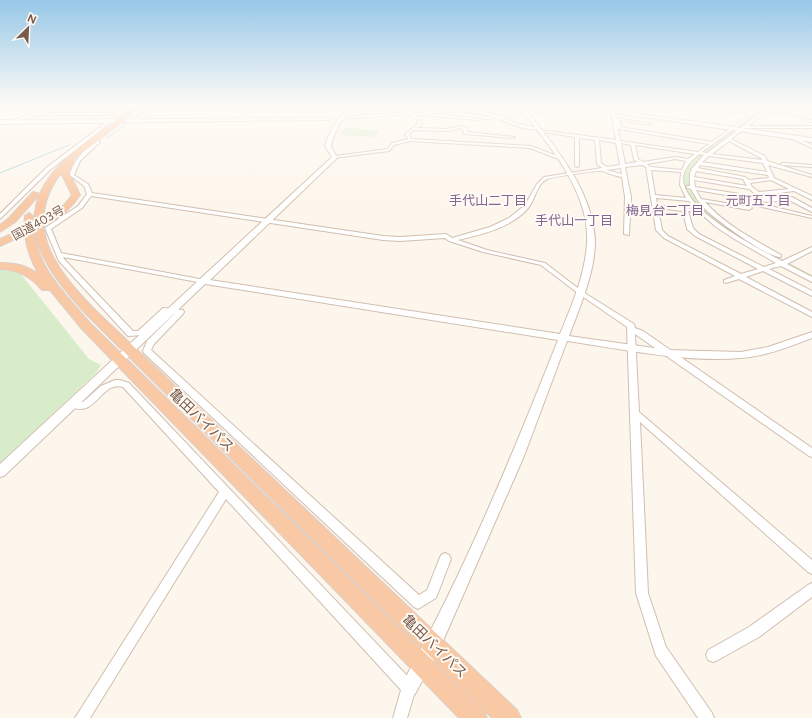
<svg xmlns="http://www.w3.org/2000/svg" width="812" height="718" viewBox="0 0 812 718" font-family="Figtree,'Noto Sans JP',sans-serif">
	<rect width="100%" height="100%" fill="#fdf6ec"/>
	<path fill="#d8ecc9" d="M765,106H769C757,113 693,162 690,171C685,192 721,224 737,234C761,249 787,262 812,275V279C782,262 694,220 685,186C682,178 685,170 689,163Z
		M345,128L379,130L374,137L339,135Z
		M0,269L11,270L20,273L89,359L101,365L96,373L0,464Z"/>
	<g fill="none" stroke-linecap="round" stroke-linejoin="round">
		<path stroke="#a5d3da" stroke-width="1" d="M133,119L154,106
			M107,138L129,122
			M0,173L69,145"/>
		<g stroke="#d1beb0" stroke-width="2">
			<path id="minor" d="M55,106H59L45,113H92L104,106H108L97,113H108L121,106H125L109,115H40L23,119L12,123L10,122L21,117L39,113Z
				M154,106H158L136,121H134V119Z
				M399,106H403L421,120L422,124L417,128L447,129L461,126L467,128V132L515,137L513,138L465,134L463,133L464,130L461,128L447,131L414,130L409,134L411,139L531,146L560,157L556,158L530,148L410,141L394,145L389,151L333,158V157L335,156L388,149L392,143L408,139L405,134L418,124V121Z
				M531,106H535L547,112L544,113Z
				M583,106H592L582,108Z
				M610,106H614L616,118L651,124L649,125L619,120L621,126L620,127L712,142L752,113L706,111L697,123L695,122L702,111L666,110L638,106L703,109L706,107L708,108L707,109L755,111L762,106H765L702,152L707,153L770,106H774L769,110L812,111V113H794L812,120V122L791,113L766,112L748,126H812V128H745L731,139L765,156L767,161L812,175V177L768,165L774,178L812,196V200L794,191L763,195L768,198L792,197L812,208V212L789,200L768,202L762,201V204L812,216V218L757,206V200L696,190L701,199L751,207L752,208L749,210L705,202C725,225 755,240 781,255V257C769,259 715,219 705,209C699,203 695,196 691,189L687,188V186H690V173L692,170L691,169C696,166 698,160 704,155L700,154C690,161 680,172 684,185C694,216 754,246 782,261L812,247V251L787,264L812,277V282L781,266L769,269L812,291V296L763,271L746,277L812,312V317L739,279L726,283L724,282V280L735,276L664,238L656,230L646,167L642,165L625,167L631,197L629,235L624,234L625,197L622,177C615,176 609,173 602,171C597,170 552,177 547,179C537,184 535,199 529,207C512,228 482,234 458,240L487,250L545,263L583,292L634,324L635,328L643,331L812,448V457L809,456L635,334L639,412L812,560V574L808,572L640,422L648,593L666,647L712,713L714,718H698L656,656L636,593L627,327L579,294L541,265L483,252L449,241L445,238L400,241L383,240L91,196L82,208L51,229L61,253L205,280V282L203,283L63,257L64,259L133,331H138L163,308L183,310L184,312L183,314L154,344L151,350L419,595L427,590L441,555L445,553L449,555L451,559L436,598L418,609L414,607L144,353L143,351L147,341L175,313L168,312L143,335L128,336L59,261L45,228L78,206L87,194L84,186L70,175C73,161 86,147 99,140L100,142L80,161L74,175L88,184L92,193L383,236L400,237L446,234L452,238L490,227L509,218L525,205L537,184L544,177L602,168L597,164L595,140L579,138V166L577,167L575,166V137L537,131L539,130L616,140ZM618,129H619L709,144L698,152L620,141ZM599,140L616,143L620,165L607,167L601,163ZM729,141L761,158L762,160L712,154ZM621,143L631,145L634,160L638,162L625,164ZM635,145L695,154L688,159L675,157L643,162L638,159ZM709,156L763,163L767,172L702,162ZM675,159L686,161L682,170L650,167L647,164ZM700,165L768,175L769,178L749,180L745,177L698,168ZM621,168L622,174L606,170ZM651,170L681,172L680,185L686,198L655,195ZM696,171L743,179L747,186L694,177ZM694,180L749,189L759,197L695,187ZM771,180L789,189L759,192L752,187L750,183ZM656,198L689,201L695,209L657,205ZM658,208L683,211L687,229L695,236L758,269L741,274L668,236L662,230ZM688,211L699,212L716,227L736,240L776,263L764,267L699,234L693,228Z
				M783,106H793L801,107L799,108Z
				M808,106H812V107H809Z
				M445,109L482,111L496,115L519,124L539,128C524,134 498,116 482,114C462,110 440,111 420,115L418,114L427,111Z
				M109,120L112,121L50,170L0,219V214L46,168Z
				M788,135H790L812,145V148L788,137Z
				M783,163L812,165V167L781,165V164Z
				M115,380H120L129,383L414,683L416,688L407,718H393L401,690L226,499L90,718H75L219,492L123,387C107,382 100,401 88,407C84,410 74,409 69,407L68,405L69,403L83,402L101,386Z
				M812,583V597L759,637L718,660L713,662L708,660L706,655L708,650L749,627L808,585Z"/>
		</g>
		<g stroke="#d1beb0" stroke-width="2">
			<path id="tertiary" d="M249,106H253L241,121H237Z
				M352,106H356C342,120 336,126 331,146L337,158L210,280L560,334C572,305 585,275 587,243C590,191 548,145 519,106H523C553,145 593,189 595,241C595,273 580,306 569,336L668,350L741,352L768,347L812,332V338C789,347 766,356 741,358C685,363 623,349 567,341L524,456L439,650L415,694L409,697L403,694L400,688L403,682C464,573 512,456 558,340L205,284L4,476L0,477V464L332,157L325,146C330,129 338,117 352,106Z"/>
		</g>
		<g stroke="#d6c0b0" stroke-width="2">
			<path id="secondary" d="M583,106L812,138V142L583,108L477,120L411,114L323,120L0,124V120L323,118L411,112L477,118Z"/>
		</g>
		<g stroke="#dad1cd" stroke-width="2">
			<path id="trunk" d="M136,106H142L122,120V122L73,160L75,162L69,172L80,195C74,204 58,223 45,220L44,218L64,205L72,195L61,173C21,226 56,270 95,310L517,710L521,718H492L87,315C44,269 7,217 62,163C78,147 97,134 116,121L115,119Z
				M33,192L40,194L15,222L0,232V225L9,218Z
				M29,213L33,216C32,263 61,290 90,323L483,710L487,718H459L82,329L50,290H42C30,276 19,270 0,269V263C15,263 27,265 39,275C28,255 23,238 25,216Z
				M18,231L21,232V236L0,246V239Z"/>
		</g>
		<use href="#minor" fill="#fff" fill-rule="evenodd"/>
		<use href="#tertiary" fill="#fff" fill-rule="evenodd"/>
		<use href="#secondary" fill="#fff" fill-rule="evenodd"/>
		<use href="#trunk" fill="#f9c8a4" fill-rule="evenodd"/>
		<g stroke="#dad1cd" stroke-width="7" stroke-linecap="butt">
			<path id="trunk-bridge-far2" d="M120,121L123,120"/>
		</g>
		<g stroke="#dad1cd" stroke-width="9" stroke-linecap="butt">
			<path id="trunk-bridge-far1" d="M41,222L48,218"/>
		</g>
		<g stroke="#dad1cd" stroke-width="12" stroke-linecap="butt">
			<path id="trunk-bridge" d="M18,234L43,221"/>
		</g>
		<use href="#trunk-bridge-far2" stroke="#f9c8a4" stroke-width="6"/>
		<use href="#trunk-bridge-far1" stroke="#f9c8a4" stroke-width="8"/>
		<use href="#trunk-bridge" stroke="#f9c8a4" stroke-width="10"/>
	</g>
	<linearGradient id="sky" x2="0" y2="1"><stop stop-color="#97c7e8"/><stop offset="0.51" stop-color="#fefbf6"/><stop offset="1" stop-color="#fefbf6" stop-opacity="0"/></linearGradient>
	<rect width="812" height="206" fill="url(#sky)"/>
	<g text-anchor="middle" stroke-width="4" stroke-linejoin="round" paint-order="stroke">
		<g font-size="12" fill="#7a5c4d" stroke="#fffaf3">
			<text transform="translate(38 223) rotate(-29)" y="4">国道403号</text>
		</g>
		<g font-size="13" fill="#846695" stroke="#fffaf3">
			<text x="488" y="205">手代山二丁目</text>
			<text x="758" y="205">元町五丁目</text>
			<text x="665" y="215">梅見台二丁目</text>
			<text x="574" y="225">手代山一丁目</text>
		</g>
		<g font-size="14" fill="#7a5c4d" stroke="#fffaf3">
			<text transform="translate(202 420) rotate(44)" y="5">亀田バイパス</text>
			<text transform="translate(435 646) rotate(44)" y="5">亀田バイパス</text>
		</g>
	</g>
	<g transform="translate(28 28) rotate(24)" stroke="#fffaf3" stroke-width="3" paint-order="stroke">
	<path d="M0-3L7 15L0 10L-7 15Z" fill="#7a5c4d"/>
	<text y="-6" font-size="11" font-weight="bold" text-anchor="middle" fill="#7a5c4d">N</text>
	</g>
</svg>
